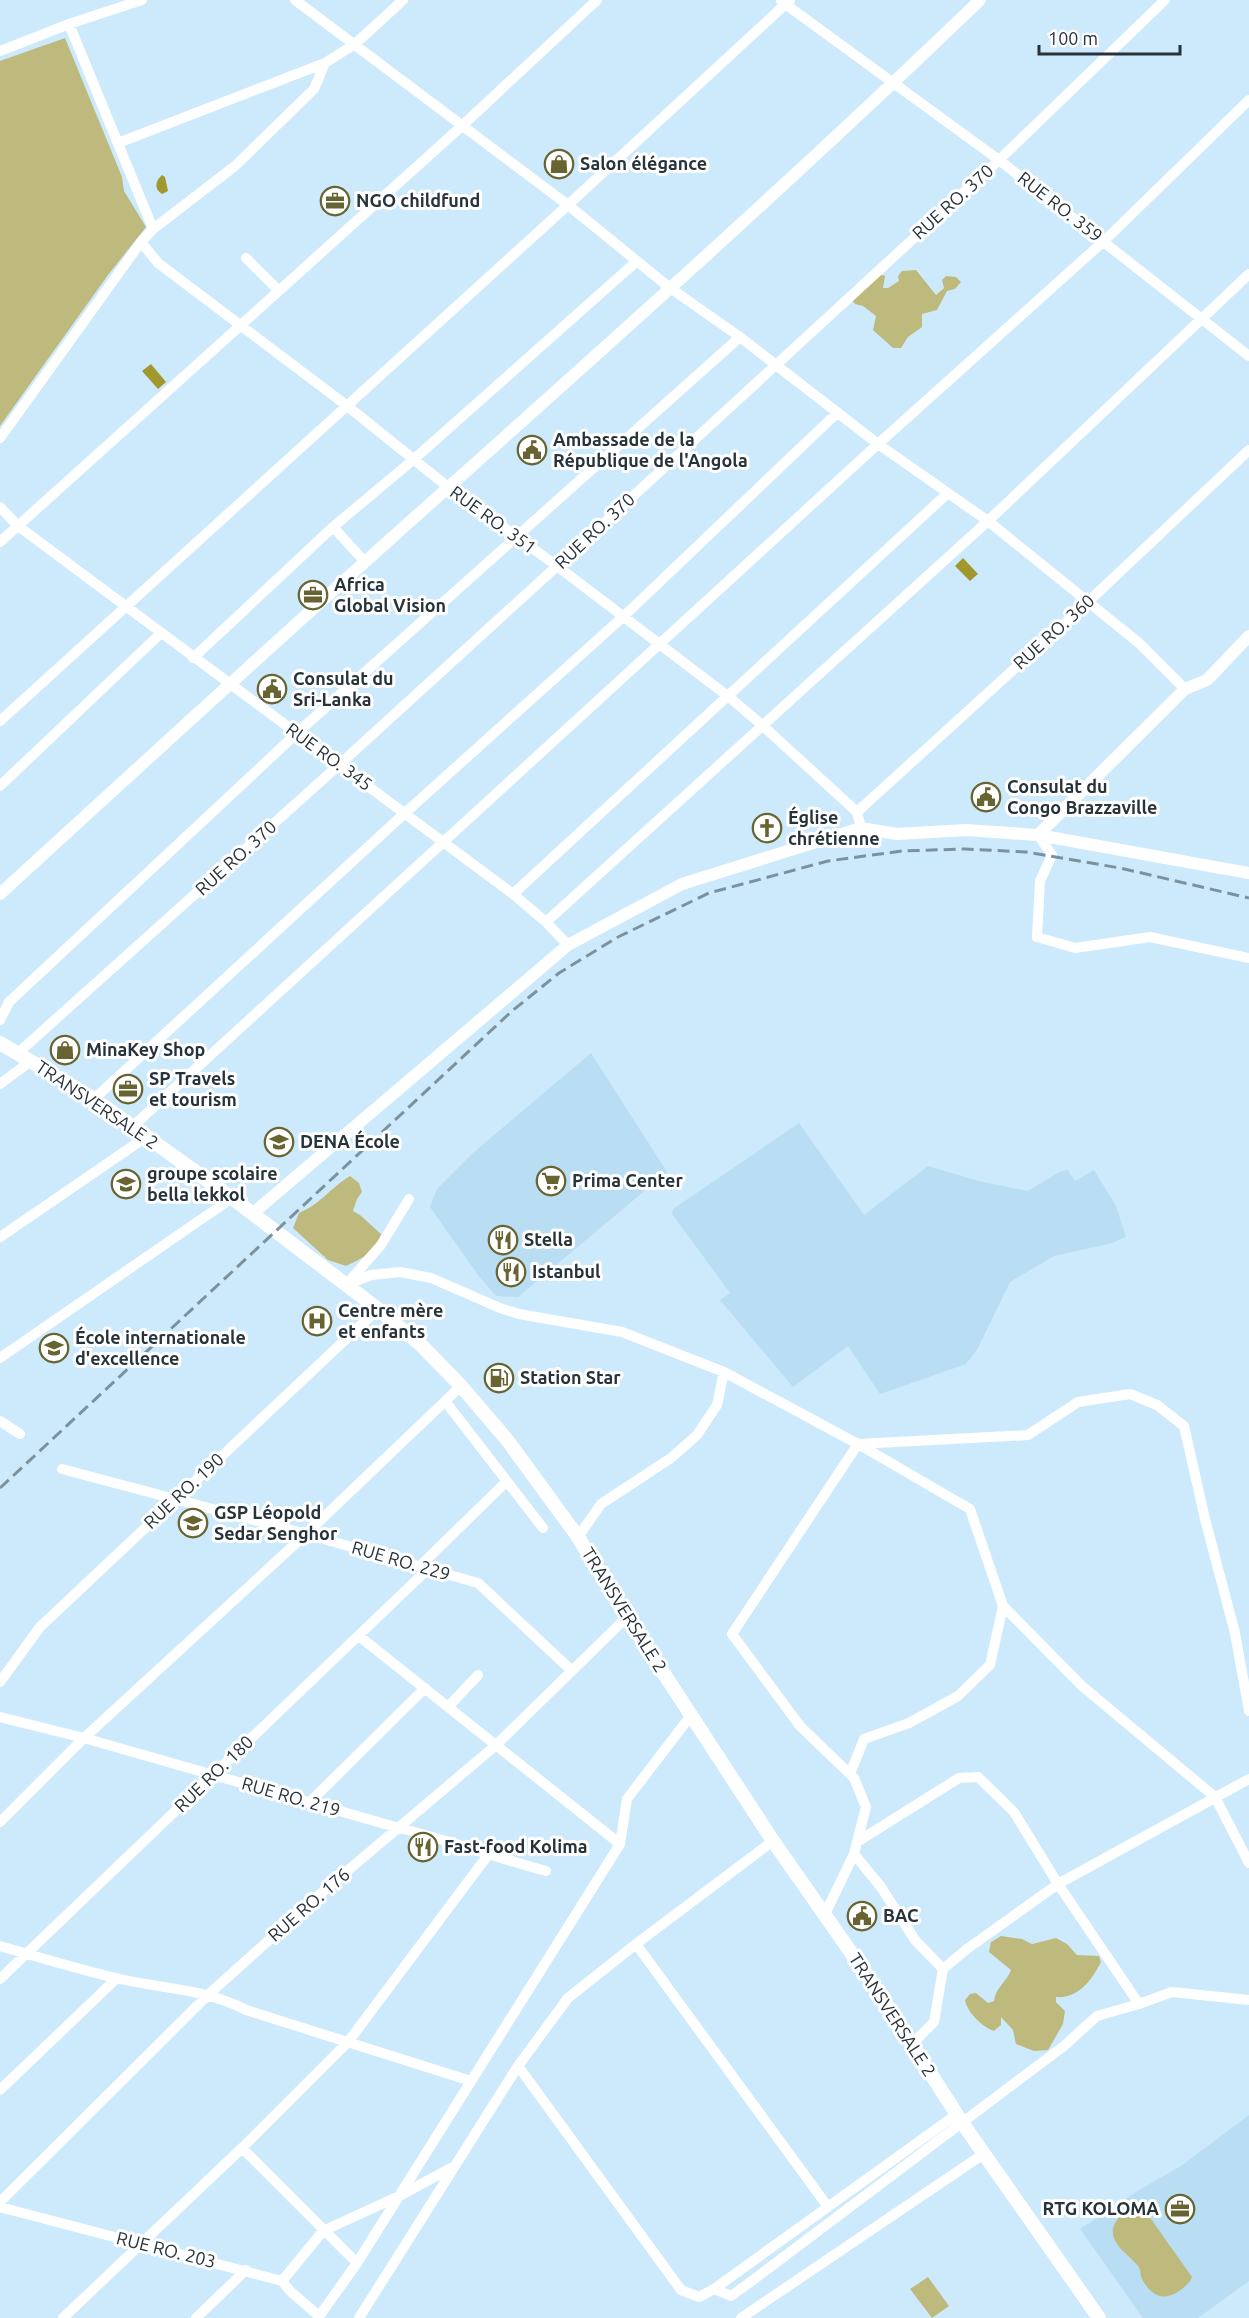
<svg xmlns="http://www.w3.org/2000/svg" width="1249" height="2318" viewBox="0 0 1249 2318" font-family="Ubuntu,sans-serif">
	<rect width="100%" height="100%" fill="#cdeafd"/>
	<path fill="#b9ddf3" d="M591,1053L667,1172L518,1297L496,1296L478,1275L430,1207L437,1189L474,1152Z
		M799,1123L864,1215L928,1166L982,1182L1028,1191L1061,1171L1068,1170L1075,1181L1094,1170L1116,1206L1126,1237L1112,1243L1054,1256L1010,1282L977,1350L966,1364L880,1394L848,1346L793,1387L720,1300L730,1293L672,1214L673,1209Z
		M1249,2115V2281L1198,2318H1143L1080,2229L1139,2190L1181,2166Z"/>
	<path fill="#beba7e" d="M65,38L122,177L124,191L146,227L108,275L0,426V61Z
		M916,270L936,295L944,288L942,280L946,276L956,277L961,282L955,289L947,291L937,310L922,314V327L908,337L901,348H893L873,330L876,316L863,306L855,304L852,300L879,274L885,276L883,288H888L899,281L898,276L902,271Z
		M350,1176L359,1183L362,1192L357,1199L353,1211L360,1215L381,1234C378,1251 361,1259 346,1266L328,1260L293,1228L299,1213C322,1203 330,1188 350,1176Z
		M1001,1936L1022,1939L1032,1944L1056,1938L1067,1944L1077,1955L1099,1956L1101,1962C1092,1980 1078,1999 1056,1997V2002L1065,2011L1063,2024L1048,2050L1034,2051L1016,2044L1013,2030L1001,2017V2025L994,2031C982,2027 967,2012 965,2000L970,1994L976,1993L988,2003L994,2001C995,1988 1006,1983 1011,1970L989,1952L991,1942Z
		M1139,2202L1192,2277C1190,2284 1182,2289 1176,2293C1160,2302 1149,2292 1142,2279C1140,2274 1141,2270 1138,2266C1134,2261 1129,2257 1124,2252C1101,2230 1117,2216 1139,2202Z
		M928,2277L949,2306L932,2318L910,2289Z"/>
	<path fill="#a0982c" d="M162,175L165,177L168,191L162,194C154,189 155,181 162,175Z
		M151,364L166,382L158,389L142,371Z
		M963,558L978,574L970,581L955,566Z"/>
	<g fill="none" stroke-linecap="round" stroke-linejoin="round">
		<path stroke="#fff" stroke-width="10" d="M295,0L568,205L670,288L740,337L878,444L988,521L1139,643L1185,689
			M781,1L999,160L1249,356
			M69,24L153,229
			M0,51L69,24L142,0
			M118,143L325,63L355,44L403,0
			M141,242L158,263L346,405L448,487L557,566L729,697L763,726L857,812L861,828
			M246,258L278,290
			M0,438L141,242L153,229L235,166L314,89L325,63
			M0,507L18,526L513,894L546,922L568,945
			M333,527L365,562
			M0,542L463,125L597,0
			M193,658L333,527L413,460L637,261
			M0,721L568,205L790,0
			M0,786L161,633
			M857,812L1089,601L1249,450
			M1038,835L1052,855L1040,881L1037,937L1075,948L1150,937L1249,958
			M513,894L948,493
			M546,922L988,521L1249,274
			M0,1020L9,1002L297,733L740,337
			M18,1053L340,764L557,566L999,160L1165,0
			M0,1084L31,1061
			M94,1099L405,813L624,616L837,413
			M132,1127L878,444L1104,241L1249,100
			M409,1199L381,1245L346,1285L371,1275L400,1272L431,1278L500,1308L519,1314L622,1332L724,1372L858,1444L970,1509L1003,1606L1082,1686L1215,1797L1249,1863
			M0,1237L146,1137
			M0,1358L232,1198
			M445,1401L543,1528
			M0,1421L20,1434
			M62,1469L306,1534L478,1583L571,1670
			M578,1537L601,1504L671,1458L697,1435L717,1405L724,1372
			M420,1566L506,1482
			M359,1636L620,1844
			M0,1682L40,1627L378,1309
			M448,1707L478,1675
			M0,1717L84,1738L399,1828C449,1840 497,1858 546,1871
			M850,1774L864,1739L909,1723L958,1696L990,1665L1003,1606
			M310,1802L425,1688
			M0,1822L84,1738L306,1534L461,1386
			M857,1842L959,1778L978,1777L1014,1812L1058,1884L1139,2004
			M854,1854L881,1887L915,1940L943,1969L934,2022L912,2044
			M825,1914L854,1854L866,1807L854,1778L800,1726L732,1634L858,1444L1028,1435L1078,1402L1130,1394L1157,1405L1184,1426L1205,1519L1235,1633L1249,1711
			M636,1944L828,2207
			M0,1946C39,1957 77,1969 116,1978C161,1989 204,1988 246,2010L471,2081
			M943,1969L967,1949L1058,1884L1249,1779
			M0,1979L428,1569
			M518,2066L681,2290L699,2297L714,2289L957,2114
			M0,2090L117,1978
			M242,2148L357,2263
			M0,2202L209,1994L326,1889L495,1746L627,1617
			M0,2207L282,2281L290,2291L319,2316
			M282,2281L323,2231L399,2196L453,2167
			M714,2289L731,2296L749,2283L1064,2046L1097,2016L1139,2004L1172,1992L1249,2000
			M63,2318L242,2148L348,2042L488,1855
			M196,2318L246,2270
			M318,2318L357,2263L620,1844L627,1799L692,1714
			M359,2318L518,2066L568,1998L636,1944L773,1841
			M741,2318L985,2153"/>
		<path stroke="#fff" stroke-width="12" d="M1038,835L1185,689L1207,680L1249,636
			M0,894C131,774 262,654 395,535C592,359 790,183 980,0
			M252,1214L568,945L682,884L861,828L897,834L966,830L1038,835L1249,873"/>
		<path stroke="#fff" stroke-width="14" d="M0,1043L94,1099L232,1198L378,1309L422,1346L461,1386L508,1441L578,1537L627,1617L773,1841L871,1981L963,2124L1099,2318"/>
		<path stroke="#7c919e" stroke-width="3" stroke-dasharray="12 6" stroke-linecap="butt" d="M0,1488L512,1011L559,973L618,937L709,893L828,861L902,851L965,849L1026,852L1120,868L1249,898"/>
	</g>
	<defs>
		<g id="shop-ring" transform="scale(1.5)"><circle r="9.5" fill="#fff" stroke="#686431" stroke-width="1.5"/><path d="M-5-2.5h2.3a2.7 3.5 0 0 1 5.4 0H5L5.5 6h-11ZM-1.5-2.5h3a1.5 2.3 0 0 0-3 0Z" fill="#686431"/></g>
		<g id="office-ring" transform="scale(1.5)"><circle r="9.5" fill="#fff" stroke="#686431" stroke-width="1.5"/><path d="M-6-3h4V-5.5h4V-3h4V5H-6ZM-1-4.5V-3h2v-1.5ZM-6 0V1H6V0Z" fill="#686431"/></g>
		<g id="civic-ring" transform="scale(1.5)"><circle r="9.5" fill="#fff" stroke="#686431" stroke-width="1.5"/><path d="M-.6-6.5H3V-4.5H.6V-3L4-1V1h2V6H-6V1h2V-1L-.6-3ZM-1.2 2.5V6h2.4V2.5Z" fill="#686431"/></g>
		<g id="church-ring" transform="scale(1.5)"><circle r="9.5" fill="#fff" stroke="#686431" stroke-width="1.5"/><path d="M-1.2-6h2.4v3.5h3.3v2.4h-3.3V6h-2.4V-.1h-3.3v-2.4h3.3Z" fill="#686431"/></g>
		<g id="school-ring" transform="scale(1.5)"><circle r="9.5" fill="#fff" stroke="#686431" stroke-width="1.5"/><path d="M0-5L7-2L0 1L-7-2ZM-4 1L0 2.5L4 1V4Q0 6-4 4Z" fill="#686431"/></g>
		<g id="supermarket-ring" transform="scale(1.5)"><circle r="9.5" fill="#fff" stroke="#686431" stroke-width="1.5"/><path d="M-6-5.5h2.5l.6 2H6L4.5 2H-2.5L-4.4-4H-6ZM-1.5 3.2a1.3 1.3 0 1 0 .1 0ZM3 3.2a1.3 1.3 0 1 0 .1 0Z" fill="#686431"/></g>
		<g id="restaurant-ring" transform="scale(1.5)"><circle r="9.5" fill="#fff" stroke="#686431" stroke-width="1.5"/><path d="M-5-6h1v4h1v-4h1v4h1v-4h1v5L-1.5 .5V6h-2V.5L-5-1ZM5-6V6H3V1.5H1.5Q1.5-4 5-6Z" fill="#686431"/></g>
		<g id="hospital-ring" transform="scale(1.5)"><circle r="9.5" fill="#fff" stroke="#686431" stroke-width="1.5"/><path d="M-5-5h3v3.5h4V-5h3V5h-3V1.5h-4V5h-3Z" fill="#686431"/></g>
		<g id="fuel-ring" transform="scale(1.5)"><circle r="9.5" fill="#fff" stroke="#686431" stroke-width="1.5"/><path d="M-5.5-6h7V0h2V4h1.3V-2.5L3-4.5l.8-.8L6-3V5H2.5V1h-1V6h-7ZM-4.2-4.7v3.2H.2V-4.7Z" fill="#686431"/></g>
	</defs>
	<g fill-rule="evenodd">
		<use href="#shop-ring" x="559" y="164"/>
		<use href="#office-ring" x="335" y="201"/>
		<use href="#civic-ring" x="532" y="450"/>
		<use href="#office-ring" x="313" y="595"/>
		<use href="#civic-ring" x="272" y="689"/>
		<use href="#civic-ring" x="986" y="797"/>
		<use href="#church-ring" x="767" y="828"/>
		<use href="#shop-ring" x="65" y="1050"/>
		<use href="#office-ring" x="128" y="1089"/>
		<use href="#school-ring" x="279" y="1142"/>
		<use href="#supermarket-ring" x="551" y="1181"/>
		<use href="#school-ring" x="126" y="1184"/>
		<use href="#restaurant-ring" x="503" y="1240"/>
		<use href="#restaurant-ring" x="511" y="1272"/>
		<use href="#hospital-ring" x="317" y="1321"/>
		<use href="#school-ring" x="54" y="1348"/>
		<use href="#fuel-ring" x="499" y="1378"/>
		<use href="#school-ring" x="193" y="1523"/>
		<use href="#restaurant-ring" x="423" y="1847"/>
		<use href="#civic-ring" x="862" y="1916"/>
		<use href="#office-ring" x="1180" y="2209"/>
	</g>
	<g text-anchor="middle" stroke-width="6" stroke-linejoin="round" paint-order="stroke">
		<g font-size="18" font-weight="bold" fill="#27333a" stroke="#fff" text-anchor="start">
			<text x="580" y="170">Salon élégance</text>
			<text x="356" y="207">NGO childfund</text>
			<text x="553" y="446">Ambassade de la<tspan x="553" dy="21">République de l'Angola</tspan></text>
			<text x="334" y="591">Africa<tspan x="334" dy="21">Global Vision</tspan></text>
			<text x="293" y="685">Consulat du<tspan x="293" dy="21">Sri-Lanka</tspan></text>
			<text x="1007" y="793">Consulat du<tspan x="1007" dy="21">Congo Brazzaville</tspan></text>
			<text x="788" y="824">Église<tspan x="788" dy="21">chrétienne</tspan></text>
			<text x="86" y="1056">MinaKey Shop</text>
			<text x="149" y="1085">SP Travels<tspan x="149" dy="21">et tourism</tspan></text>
			<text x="300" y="1148">DENA École</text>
			<text x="147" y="1180">groupe scolaire<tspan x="147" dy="21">bella lekkol</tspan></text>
			<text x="572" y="1187">Prima Center</text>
			<text x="524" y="1246">Stella</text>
			<text x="532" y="1278">Istanbul</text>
			<text x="338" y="1317">Centre mère<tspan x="338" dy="21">et enfants</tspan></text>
			<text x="75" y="1344">École internationale<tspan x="75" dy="21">d'excellence</tspan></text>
			<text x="520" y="1384">Station Star</text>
			<text x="214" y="1519">GSP Léopold<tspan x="214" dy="21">Sedar Senghor</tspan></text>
			<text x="444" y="1853">Fast-food Kolima</text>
			<text x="883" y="1922">BAC</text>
			<text x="1159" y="2215" text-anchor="end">RTG KOLOMA</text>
		</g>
		<g font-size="18" fill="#27333a" stroke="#fff">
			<text transform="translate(953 202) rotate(-42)" y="6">RUE RO. 370</text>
			<text transform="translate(1060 207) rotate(38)" y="6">RUE RO. 359</text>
			<text transform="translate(493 520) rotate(36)" y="6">RUE RO. 351</text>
			<text transform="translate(595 531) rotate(-43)" y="6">RUE RO. 370</text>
			<text transform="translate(1054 632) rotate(-42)" y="6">RUE RO. 360</text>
			<text transform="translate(329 757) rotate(36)" y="6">RUE RO. 345</text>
			<text transform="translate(236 858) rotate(-42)" y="6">RUE RO. 370</text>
			<text transform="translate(97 1105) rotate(34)" y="6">TRANSVERSALE 2</text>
			<text transform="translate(184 1491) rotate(-43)" y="6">RUE RO. 190</text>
			<text transform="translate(401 1561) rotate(16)" y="6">RUE RO. 229</text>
			<text transform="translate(624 1610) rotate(58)" y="6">TRANSVERSALE 2</text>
			<text transform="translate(214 1774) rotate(-44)" y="6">RUE RO. 180</text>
			<text transform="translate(291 1797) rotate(16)" y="6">RUE RO. 219</text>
			<text transform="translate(309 1905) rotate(-41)" y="6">RUE RO. 176</text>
			<text transform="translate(892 2015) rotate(57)" y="6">TRANSVERSALE 2</text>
			<text transform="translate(166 2250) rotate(14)" y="6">RUE RO. 203</text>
		</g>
	</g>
	<path d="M1039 45v9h141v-9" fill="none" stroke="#27333a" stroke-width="3"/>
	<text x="1048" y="45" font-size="18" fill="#27333a" stroke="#ffffff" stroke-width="4.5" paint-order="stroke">100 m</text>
</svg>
